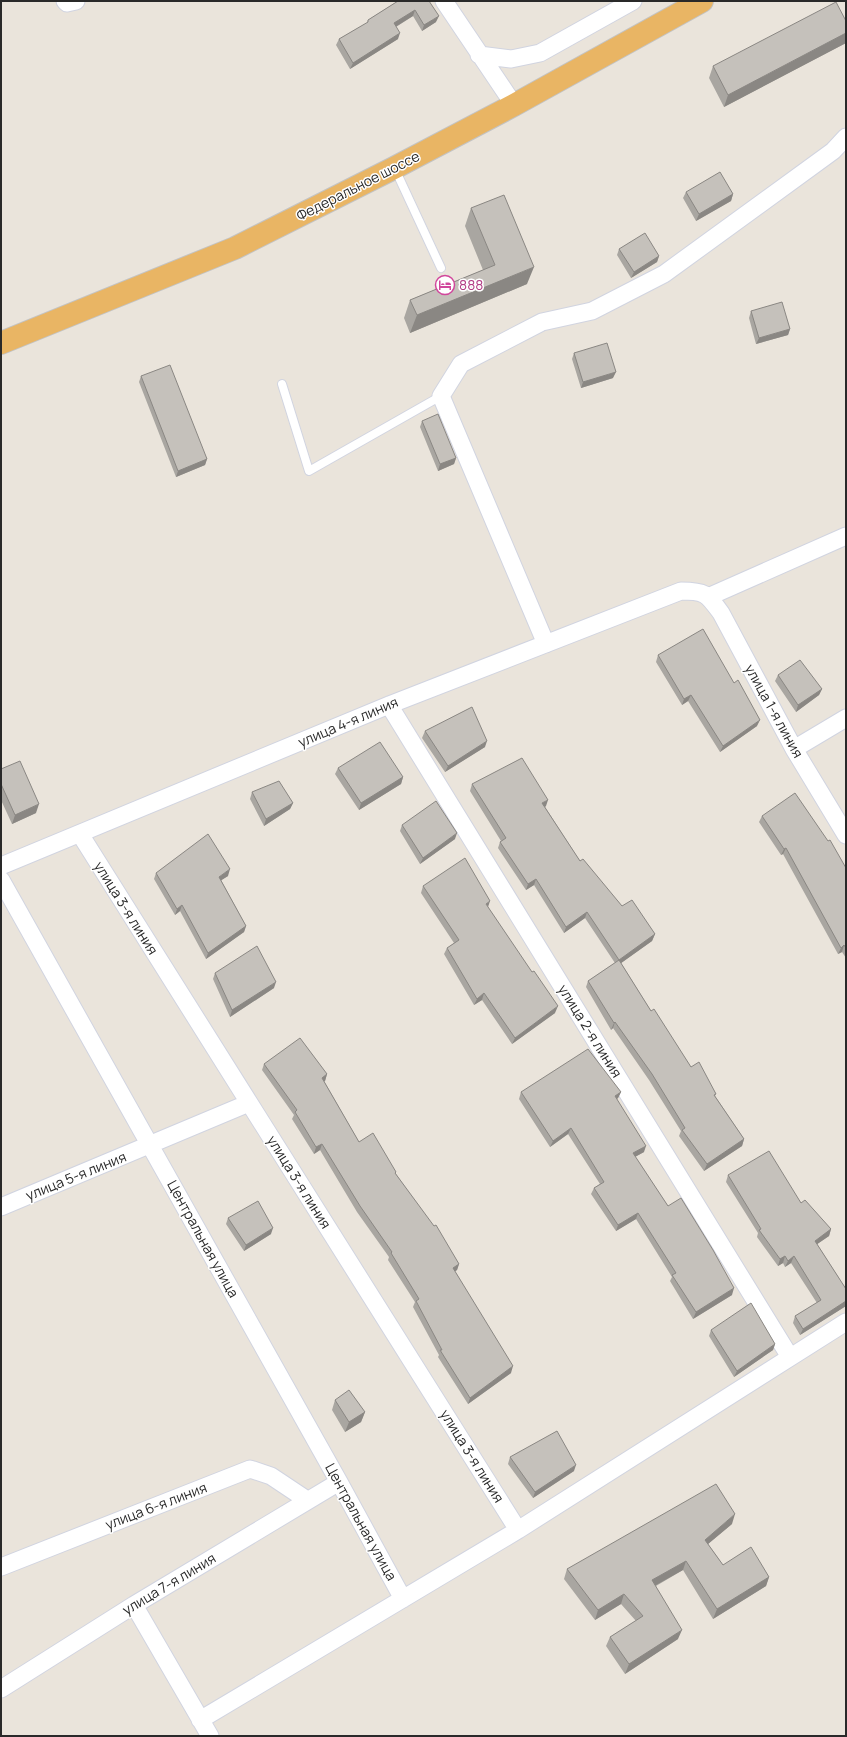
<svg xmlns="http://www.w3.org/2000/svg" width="847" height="1737" viewBox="0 0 847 1737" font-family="Manrope,sans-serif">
	<rect width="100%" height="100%" fill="#eae4db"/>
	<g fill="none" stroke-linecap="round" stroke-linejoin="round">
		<g stroke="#d1d4e0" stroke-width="10">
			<path id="service" d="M395,169L441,268
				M282,384L309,471L441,396"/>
		</g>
		<g stroke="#d1d4e0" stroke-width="19">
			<path id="minor" d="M65,1L67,3L76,1
				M444,1L514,105
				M479,55L511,59L540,53L633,1
				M708,597L846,536
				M546,644L441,396L461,364L542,322L592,311L664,274L833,151L846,137
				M389,705L790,1357
				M794,749L846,718
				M80,834L518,1530
				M1,866L389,705L681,591C706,591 707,594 721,613L794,749L846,835
				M1,880L339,1482L403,1599
				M1,1207L249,1103
				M1,1567L250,1469L271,1476L307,1500
				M134,1605L210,1736
				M1,1689L134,1605L339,1482
				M200,1720L518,1530L846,1322"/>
		</g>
		<g stroke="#c3c3c3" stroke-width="24">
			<path id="trunk" d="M1,343L235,248L394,168L514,105L702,1"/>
		</g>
		<use href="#service" stroke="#fff" stroke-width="8"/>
		<use href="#minor" stroke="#fff" stroke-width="17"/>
		<use href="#trunk" stroke="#e9b564" stroke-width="22"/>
	</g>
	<path fill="#a9a6a1" d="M398,1L436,22L422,31L413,16L396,27L398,39L350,69L336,45L339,39L367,23L368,20Z
		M846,21V43L724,107L709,78L713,66Z
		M686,192L733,194L731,201L696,221L683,198Z
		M471,208L527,284L410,333L404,318L410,300L483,270L465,226Z
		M619,249L659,256L657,262L631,278L617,255Z
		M751,311L790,329L788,335L756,344L749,318Z
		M574,353L613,378L581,388L572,359Z
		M141,376L207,459L205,465L176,477L139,382Z
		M422,421L456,458L454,464L438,471L420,427Z
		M658,655L734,683L757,726L720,752L688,701L682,705L656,662Z
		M778,675L822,689L819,695L796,712L775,681Z
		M425,731L485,747L445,772L422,738Z
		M338,768L403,777L401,784L359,810L335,774Z
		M1,769L36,813L12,824L1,800Z
		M472,784L546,806L545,807L580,861L622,906L655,934L652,941L621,963L651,1011L691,1067L716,1094L715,1096L744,1139L742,1146L704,1171L679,1136L681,1131L649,1080L613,1028L611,1030L586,987L588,981L615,963L585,918L564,933L534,885L526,890L498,848L500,842L501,841L470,791Z
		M252,792L293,803L290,809L264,826L250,799Z
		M762,816L846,868V958L842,952L838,954L783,854L781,855L759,822Z
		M402,825L455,839L420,864L400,831Z
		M156,873L228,876L221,880L246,926L244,932L206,959L180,911L175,915L154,879Z
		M423,886L488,907L555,1013L512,1044L482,1000L474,1005L444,954L447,948L454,943L421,893Z
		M215,973L274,988L230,1017L213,979Z
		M264,1064L327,1074L325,1081H324L359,1142L396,1174L459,1264L457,1270L455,1271L511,1373L468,1404L438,1357L439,1355L413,1307L415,1302L388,1260L389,1257L357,1212L320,1150L314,1154L292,1119L294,1115L262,1070Z
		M521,1092H621L618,1098L617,1099L644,1152L635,1157L668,1206L732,1295L693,1319L670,1281L672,1277L636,1219L616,1231L591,1194L594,1188L600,1184L568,1134L550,1147L519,1099Z
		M728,1175L801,1203L831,1229L829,1236L817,1244L846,1289V1306L800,1335L793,1323L795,1316L817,1303L791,1263L785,1267L783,1263L778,1266L757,1237L758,1233L726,1182Z
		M228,1218L271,1234L244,1251L226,1224Z
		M711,1330L775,1344L773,1350L734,1377L709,1336Z
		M335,1400L365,1412L361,1422L345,1432L332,1410Z
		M510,1457L574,1471L533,1498L508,1464Z
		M732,1524L708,1544L723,1565L769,1577L766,1586L713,1619L683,1570L656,1586L678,1639L625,1674L606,1646L610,1637L636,1621L621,1604L595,1620L564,1579L567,1569Z"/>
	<path fill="#8a8783" d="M415,10L413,16L392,29L394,23Z
		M439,16L436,22L422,31L424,25Z
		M400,33L398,39L350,69L353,63Z
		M846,33V43L724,107L728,95Z
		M733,194L731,201L696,221L699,214Z
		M659,256L657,262L631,278L634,272Z
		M534,267L527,284L410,333L417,315Z
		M790,329L788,335L756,344L759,338Z
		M616,372L613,378L581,388L583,382Z
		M456,458L454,464L438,471L440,464Z
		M207,459L205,465L176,477L178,471Z
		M822,689L819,695L796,712L798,705Z
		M691,695L688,701L682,705L684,699Z
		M760,720L757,726L720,752L723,746Z
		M487,741L485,747L445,772L448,766Z
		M403,777L401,784L359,810L361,803Z
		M548,800L546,806L540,810L542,803Z
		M293,803L290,809L264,826L266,819Z
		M39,804L36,813L12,824L15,815Z
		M457,833L455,839L420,864L423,858Z
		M786,848L783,854L781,855L784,849Z
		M230,869L228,876L217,883L219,877Z
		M536,879L534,885L526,890L528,884Z
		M490,901L488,907L486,904Z
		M182,905L180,911L175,915L177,909Z
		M587,912L585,918L564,933L566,927Z
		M246,926L244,932L206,959L208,953Z
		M655,934L652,941L617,966L619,960Z
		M844,945L842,952L838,954L841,948Z
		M276,982L274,988L230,1017L232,1010Z
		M484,993L482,1000L474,1005L477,999Z
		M558,1006L555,1013L512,1044L515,1038Z
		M615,1022L613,1028L611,1030L614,1023Z
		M327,1074L325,1081L320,1084L322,1078Z
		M621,1092L618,1098L613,1102L615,1096Z
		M571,1128L568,1134L550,1147L553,1141Z
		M744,1139L742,1146L704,1171L707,1164Z
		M322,1144L320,1150L314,1154L316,1147Z
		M646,1146L644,1152L631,1159L633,1153Z
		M638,1213L636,1219L616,1231L618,1225Z
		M273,1228L271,1234L244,1251L246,1245Z
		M831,1229L829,1236L813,1247L815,1241Z
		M785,1256L783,1263L778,1266L780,1259Z
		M794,1256L791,1263L785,1267L788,1261Z
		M459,1264L457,1270L451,1274L453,1268Z
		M734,1288L732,1295L693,1319L696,1312Z
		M846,1301V1306L800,1335L803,1329Z
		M775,1344L773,1350L734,1377L737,1371Z
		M513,1366L511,1373L468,1404L470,1398Z
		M365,1412L361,1422L345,1432L349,1422Z
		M576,1465L574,1471L533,1498L535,1492Z
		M735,1514L732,1524L702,1549L705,1540Z
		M686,1561L683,1570L649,1589L652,1580Z
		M769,1577L766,1586L713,1619L717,1609Z
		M624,1594L621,1604L595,1620L598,1610Z
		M682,1630L678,1639L625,1674L629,1664Z"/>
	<path fill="#c5c1bb" stroke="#8a8783" d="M398,1H429L439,16L424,25L415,10L394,23L400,33L353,63L339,39L368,22V20Z
		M836,2L846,21V33L728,95L713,66Z
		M720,172L733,194L699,214L686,192Z
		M504,195L534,267L417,315L410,300L495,265L471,208Z
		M645,233L659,256L634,272L619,249Z
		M782,302L790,329L759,338L751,311Z
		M607,343L616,372L583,382L574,353Z
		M170,365L207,459L178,471L141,376Z
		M438,414L456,458L440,464L422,421Z
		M703,629L734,683L738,680L760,720L723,746L691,695L684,699L658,655Z
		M800,660L822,689L798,705L778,675Z
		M472,707L487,741L448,766L425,731Z
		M380,742L403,777L361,803L338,768Z
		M522,758L548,800L542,803L580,861L583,859L622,906L632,900L655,934L619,960L587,912L566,927L536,879L528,884L500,842L506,838L472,784Z
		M20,761L39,804L15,815L1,784V769Z
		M279,781L293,803L266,819L252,792Z
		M795,793L828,841L830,840L846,868V948L844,945L841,948L786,848L784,849L762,816Z
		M436,801L457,833L423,858L402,825Z
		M208,834L230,869L219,877L246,926L208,953L182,905L177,909L156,873Z
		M465,858L490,901L486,904L532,972L534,971L558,1006L515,1038L484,993L477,999L447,948L459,940L423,886Z
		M257,946L276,982L232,1010L215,973Z
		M619,960L651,1011L654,1009L691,1067L699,1062L716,1094L714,1095L744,1139L707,1164L682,1130L685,1128L652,1074L615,1022L614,1023L588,981Z
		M300,1038L327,1074L322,1078L359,1142L373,1133L396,1172L395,1173L434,1226L436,1225L459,1264L453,1268L513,1366L470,1398L440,1350H442L416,1301L419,1299L391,1253L392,1252L360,1206L322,1144L316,1147L295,1112L297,1110L264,1064Z
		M588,1049L621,1092L615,1096L646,1146L633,1153L668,1206L681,1198L713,1250L734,1288L696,1312L672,1275L676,1273L638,1213L618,1225L594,1188L604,1182L571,1128L553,1141L521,1092Z
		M769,1151L801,1203L805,1200L831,1229L815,1241L846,1289V1301L803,1329L795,1316L821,1300L794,1256L788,1261L785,1256L780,1259L759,1230L761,1229L728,1175Z
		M258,1201L273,1228L246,1245L228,1218Z
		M751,1303L775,1344L737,1371L711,1330Z
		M349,1390L365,1412L349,1422L335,1400Z
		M557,1431L576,1465L535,1492L510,1457Z
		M716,1484L735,1514L705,1540L723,1565L751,1547L769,1577L717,1609L686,1561L652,1580L682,1630L629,1664L610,1637L643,1616L624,1594L598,1610L567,1569Z"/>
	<defs>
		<g id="hotel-ring" transform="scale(1)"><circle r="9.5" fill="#fff" stroke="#d1479c" stroke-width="1.5"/><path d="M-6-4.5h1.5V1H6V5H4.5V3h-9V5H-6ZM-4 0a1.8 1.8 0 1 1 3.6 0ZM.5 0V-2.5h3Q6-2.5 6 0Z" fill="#d1479c"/></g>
	</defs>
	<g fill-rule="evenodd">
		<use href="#hotel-ring" x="445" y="285"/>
	</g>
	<g text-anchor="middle" stroke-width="3" stroke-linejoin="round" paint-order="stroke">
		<g font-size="14" fill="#292929" stroke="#fff">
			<text transform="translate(358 186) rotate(-27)" y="5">Федеральное шоссе</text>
			<text transform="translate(774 711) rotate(61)" y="5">улица 1-я линия</text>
			<text transform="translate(348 722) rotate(-23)" y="5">улица 4-я линия</text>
			<text transform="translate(126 908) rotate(58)" y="5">улица 3-я линия</text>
			<text transform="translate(590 1031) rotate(58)" y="5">улица 2-я линия</text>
			<text transform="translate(76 1176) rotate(-22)" y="5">улица 5-я линия</text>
			<text transform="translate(299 1182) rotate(58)" y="5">улица 3-я линия</text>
			<text transform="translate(203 1239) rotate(61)" y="5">Центральная улица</text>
			<text transform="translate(472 1456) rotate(58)" y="5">улица 3-я линия</text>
			<text transform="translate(156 1506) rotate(-21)" y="5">улица 6-я линия</text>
			<text transform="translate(361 1522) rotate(61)" y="5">Центральная улица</text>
			<text transform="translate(169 1584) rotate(-31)" y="5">улица 7-я линия</text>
		</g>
		<g font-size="14" fill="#b23c85" stroke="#fff" text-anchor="start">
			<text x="459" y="290">888</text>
		</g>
	</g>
	<rect width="847" height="1737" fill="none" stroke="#292929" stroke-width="4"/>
</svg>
